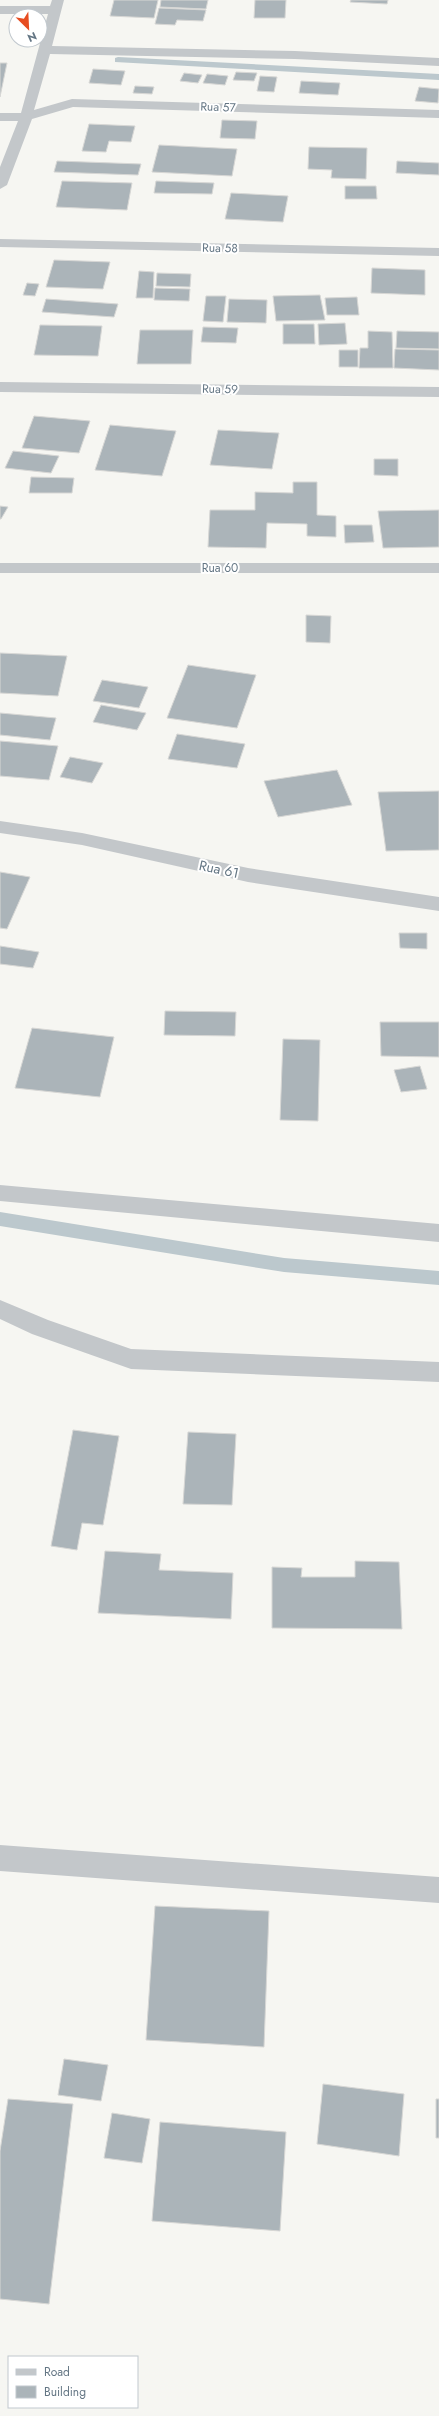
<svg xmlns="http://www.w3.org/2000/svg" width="439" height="2416" viewBox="0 0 439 2416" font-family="Jost,sans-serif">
	<rect width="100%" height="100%" fill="#f6f6f2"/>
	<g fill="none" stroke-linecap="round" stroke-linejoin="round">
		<path fill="#bcc8cd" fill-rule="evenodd" d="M118,57L439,74V80L115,62V58Z
			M0,1212L284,1258L439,1271V1285L284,1272L0,1226Z"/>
	</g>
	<path fill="#abb4b9" stroke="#d7d7d5" d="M114,0H158L154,18L110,16Z
		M161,0H208L206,9L160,7Z
		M255,0H286L285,18H254Z
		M351,0H388L387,4L350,2Z
		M159,8L206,10L203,21L177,20L175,25L155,24Z
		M0,63H7L0,97Z
		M93,69L125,71L121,85L89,83Z
		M236,72L257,73L254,81L233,80Z
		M184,73L202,75L198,83L180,81Z
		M207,74L228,76L225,85L203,83Z
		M260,76L277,77L274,92L257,91Z
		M301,81L340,83L338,95L299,93Z
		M135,86L154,87L152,94L133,93Z
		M419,87L439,89L438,103L415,101Z
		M222,120L257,121L255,139L220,138Z
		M89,124L135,126L131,142L109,141L106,152L82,151Z
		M159,145L237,149L232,176L152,172Z
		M309,147L367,148L366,179L331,178L332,170L308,169Z
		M57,161L141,164L138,175L54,172Z
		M397,161L439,163V175L396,173Z
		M62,181L132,183L127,210L56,207Z
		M156,181L214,183L212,194L154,193Z
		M345,186H376L377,199H345Z
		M231,193L288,196L283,222L225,219Z
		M54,260L110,262L103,289L46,287Z
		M372,268L425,270V295L371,293Z
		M139,271L154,272L153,298H136Z
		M157,273L191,274L190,287L156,286Z
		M27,283L39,284L35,296L23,295Z
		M155,288L190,289L189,301L154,300Z
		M320,295L325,320L276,321L273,296Z
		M206,296H226L223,322L203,321Z
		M357,297L359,315H327L325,298Z
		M46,299L118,304L114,317L42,312Z
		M229,299L267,300L266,323L227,322Z
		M345,323L347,344L319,345L318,324Z
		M283,324H314L315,344H283Z
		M40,325L102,326L98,356L34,355Z
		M203,327L238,328L236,343L201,342Z
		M140,330H193L191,364H137Z
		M368,331L392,332L393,368H359L360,348H368Z
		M397,331L439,332V349L396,348Z
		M395,349L439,350V370L394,368Z
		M339,350H358V367H339Z
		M34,416L90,421L79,453L22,448Z
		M110,425L176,431L162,476L95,470Z
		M218,430L279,433L272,469L210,465Z
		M13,451L59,456L51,473L5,468Z
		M374,459H398V476L374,475Z
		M31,477L74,478L72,493H29Z
		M293,482H317V515L336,516V537L307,536V524L267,523L266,548L208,547L210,510H255V492L293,493Z
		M0,506L8,507L1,519H0Z
		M439,510V547L383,548L378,511Z
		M344,525H372L374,542L345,543Z
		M306,615L331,616L330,643L306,642Z
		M0,653L67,656L58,696L0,693Z
		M188,665L256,675L237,728L167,718Z
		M102,680L148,687L139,708L93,701Z
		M101,705L146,713L137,730L93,722Z
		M0,713L56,718L50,740L0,735Z
		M177,734L245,744L237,768L168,759Z
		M0,741L58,746L49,780L0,776Z
		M70,757L103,763L92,783L60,777Z
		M337,770L352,805L278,817L264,781Z
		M439,791V850L386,851L378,792Z
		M0,872L30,877L7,929L0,928Z
		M399,933H427V949L400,948Z
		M0,946L39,952L33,968L0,964Z
		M165,1011L236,1012L235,1036L164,1035Z
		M380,1022H439V1057L381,1056Z
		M32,1028L114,1037L100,1097L15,1088Z
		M283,1039L320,1040L318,1121L280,1120Z
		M420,1066L427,1089L401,1092L394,1070Z
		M73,1430L119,1436L103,1525L82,1523L77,1550L51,1546Z
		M188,1432L236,1434L232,1505L183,1504Z
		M105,1551L161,1554L159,1570L233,1573L231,1619L98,1613Z
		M355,1561L399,1562L402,1629L272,1628V1567L302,1568L301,1577H355Z
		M155,1906L269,1911L264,2047L146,2040Z
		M64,2059L108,2065L101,2101L58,2095Z
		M323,2084L404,2094L399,2156L317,2144Z
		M8,2099L73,2104L49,2304L0,2299V2151Z
		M436,2099H439V2138H436Z
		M112,2113L150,2119L142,2163L104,2158Z
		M160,2122L286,2132L280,2231L152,2221Z"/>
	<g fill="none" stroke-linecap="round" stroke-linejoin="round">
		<path fill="#c3c7ca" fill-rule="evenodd" d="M52,0H64L52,46L295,51L439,58V66L295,59L50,54L34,110L72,99L439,110V118L73,107L32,119L7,185L0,189V167L18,121H0V113H21L48,14H0V6H50Z
			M0,239L439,248V256L0,247Z
			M0,382L439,387V397L0,392Z
			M0,563H439V573H0Z
			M0,821L82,833L248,868L439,897V911L248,882L82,845L0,833Z
			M0,1185L439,1224V1242L0,1201Z
			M0,1300L48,1320L131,1349L439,1362V1382L131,1369L32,1334L0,1319Z
			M0,1845L439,1877V1903L0,1871Z"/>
	</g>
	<g text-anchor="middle" stroke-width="4" stroke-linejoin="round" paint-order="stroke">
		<g font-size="12" fill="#647684" stroke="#fff">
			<text transform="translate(218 107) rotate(2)" y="4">Rua 57</text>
			<text transform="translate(220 248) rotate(1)" y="4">Rua 58</text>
			<text transform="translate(220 389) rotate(1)" y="4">Rua 59</text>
			<text x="220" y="572">Rua 60</text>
		</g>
		<g font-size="14" fill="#647684" stroke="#fff">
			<text transform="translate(219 869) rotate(12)" y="5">Rua 61</text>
		</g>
	</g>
	<rect x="8" y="2356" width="130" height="52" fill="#ffffff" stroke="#c1c8ce"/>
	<rect x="16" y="2369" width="20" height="6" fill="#c3c7ca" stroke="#c1c8ce"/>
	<text x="44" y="2376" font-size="12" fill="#647684">Road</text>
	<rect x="16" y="2386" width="20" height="12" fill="#abb4b9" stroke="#c1c8ce"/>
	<text x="44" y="2396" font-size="12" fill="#647684">Building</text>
	<g transform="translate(28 28) rotate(156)"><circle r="19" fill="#ffffff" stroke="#c1c8ce"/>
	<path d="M0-3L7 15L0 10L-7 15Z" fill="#e74d21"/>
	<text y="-6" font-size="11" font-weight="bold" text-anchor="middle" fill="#647684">N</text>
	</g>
</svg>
